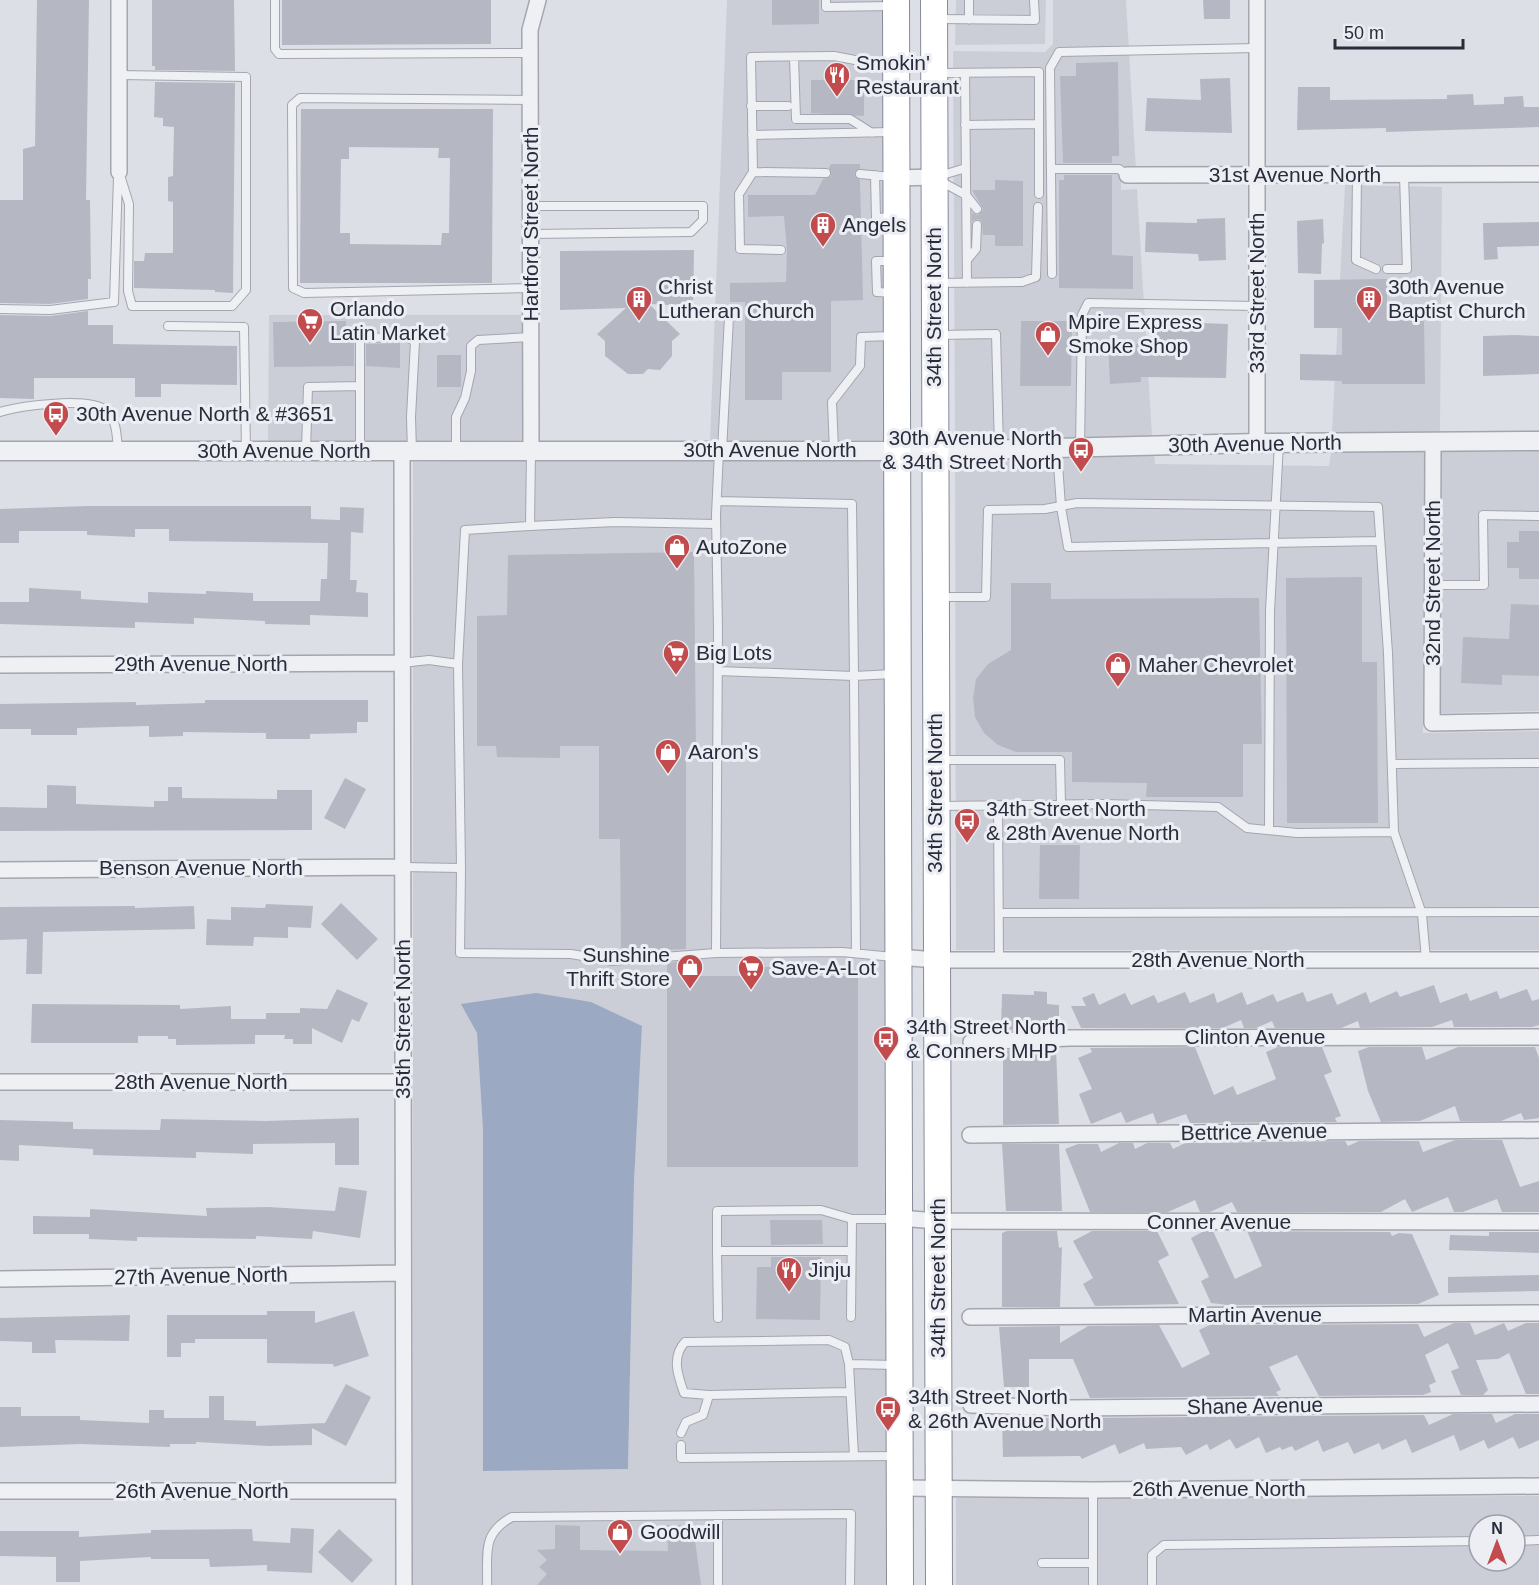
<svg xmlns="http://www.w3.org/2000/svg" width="1539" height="1585" viewBox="0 0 1539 1585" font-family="Helvetica,sans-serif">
	<rect width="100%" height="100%" fill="#dddfe6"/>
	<path fill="#cbced7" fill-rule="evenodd" d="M727,0H887L888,440L710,441Z
		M956,0H1046L1045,44L955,45Z
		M1053,0H1126L1136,170H1121V190L1137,189L1152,436L955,440L953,51L1045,52L1053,44Z
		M1345,185L1442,187L1440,432H1332Z
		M269,315H522L523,440L268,442Z
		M1539,451V711L1441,713L1442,452Z
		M1331,452H1424L1423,733L1539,731V950H956L955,460L1154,455L1155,464L1329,466Z
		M531,460H888L891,1585H413V462ZM462,1004L642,1026L634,1182L628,1469L483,1471V1130L477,1033Z
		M1539,1496V1585H956V1498ZM1479,1525H1515V1561H1479Z"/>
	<path fill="#9ba9c3" d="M536,993L591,1002L642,1026L634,1182L628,1469L483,1471V1130L477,1033L461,1004Z"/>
	<path fill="#b5b8c2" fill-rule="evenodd" d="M37,0H89L86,200H90L91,279H88V299L50,304L0,303V200H23V149L35,146Z
		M152,0H234L235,71L155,70V66H152Z
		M282,0H491V44L282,45Z
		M772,0H819V24L772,25Z
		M1203,0H1230V19H1204Z
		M1118,62L1119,156H1112V163H1063L1060,76H1076V63Z
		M1230,78L1232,133L1145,131L1147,98L1201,100L1200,79Z
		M811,80H864V116L811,113Z
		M155,82L235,83L233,293L215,292V290L134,288V261H144L145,253H173V202L168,201V177L173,176L174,127L163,126V118L154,117Z
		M1298,87H1330V100L1447,99V95L1473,94L1474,105L1504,104V97L1523,96L1524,107H1539V127L1386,132V128L1297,130Z
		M301,109H493L492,283H300ZM349,147L439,148L438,158H450L449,233H442L441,245L350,244V233H340L341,159H349Z
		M831,164H860V168L854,174L860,180L863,300L831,301V372H782V400H745V302H730V283L786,282L787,250L784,216L748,217V195H815L823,179L831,176L829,168Z
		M1064,175H1112V255L1133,256V289L1059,288V180H1064Z
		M995,180L1023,181V246H995V235H983L982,222L978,219L972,221V213L978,215L983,209L972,190H995Z
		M1225,218L1226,260L1199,261L1198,254L1145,252L1146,222L1197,223V219Z
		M1323,219L1324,243L1322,244L1321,274L1298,273L1297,221Z
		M1539,222V246L1497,247L1498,259L1484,260L1483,223Z
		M694,250L693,306L649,304L680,334L672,341V356L660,370L648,369L643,374H628L605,356V341L597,334L626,308L560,310V251Z
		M1387,279V317L1424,316L1425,384H1342V381L1300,380V354L1342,355V328H1314V280Z
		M88,311V325H113V344L237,346V385L161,384V397H135V378H34V399L0,398V315L50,316Z
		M346,321V341H354V366L274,367L273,322Z
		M1021,321H1072L1071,386H1020Z
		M1201,323L1228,324L1226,378L1141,377V382L1110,384L1108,345L1156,343V326L1201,327Z
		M1515,335L1539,336V374L1483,376V336Z
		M400,343V368L366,366V344Z
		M437,355H461V387H437Z
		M88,506H311V519L340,520V507L364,508L363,533L351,532L350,580H357L356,592L368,593V617L310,615V625L265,624V621L194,618V624L135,622V628L0,624V602H29V588L81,591V599L148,603V592L206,594V591L253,593V601H320L321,579H327L328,543L169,541V529H135V537L87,535V531H19V543H0V509Z
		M1519,531H1539V579H1519V568H1507V542H1519Z
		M694,552L696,751L686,752V949L621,952L620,839H599V746H560V758L497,757L496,746H477V616L507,615L508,555Z
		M1362,577V662H1377L1378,823H1287L1286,578Z
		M1011,583H1051V599L1259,598L1262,744H1243V797H1146L1147,783L1072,782V752H1016L998,745L984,733L975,717L973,698L976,679L988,664L1011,650Z
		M1511,604L1539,605V676L1502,675V685L1461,683L1463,637L1509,639Z
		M205,700H368V722H357V733L310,734V739H266V733L183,732V736L149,737V726L77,728V735H31V729H0V704L136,702V705L205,703Z
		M345,778L366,789L345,829L324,818Z
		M47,785L76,786V804L154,807V801H168V787H182V798L277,799V790H312V830L0,831V807L47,808Z
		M1040,845H1080L1079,899H1039Z
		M341,903L378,939L357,960L321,924Z
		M266,904L313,906L311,928L288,927V938L254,937L253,946L206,945L207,919L231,920V907L265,908Z
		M135,906V908L194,906L195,929L43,932L42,974H26L27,939L0,940V907Z
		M686,961V976H742V967H808V976H858V1167H667V963Z
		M1434,985L1440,1003L1467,993L1470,1001L1497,991L1500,999L1527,989L1532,1001L1539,999V1025L1532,1027H1454L1452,1020L1432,1027L1360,1028L1358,1021L1341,1028H1275L1272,1021L1256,1028H1244L1241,1020L1223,1028H1081L1071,1006H1086L1082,998L1094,993L1099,1005L1125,993L1131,1005L1154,995L1158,1003L1185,992L1190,1003L1214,993L1217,1003L1242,992L1247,1005L1273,994L1277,1002L1303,992L1307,1002L1332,993L1337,1005L1366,992L1370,1003L1397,991L1400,997Z
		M337,989L368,1003L359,1022L352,1019L342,1043L312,1028V1044H293V1039H284L285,1035H255V1044L176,1045V1039H168V1036H138V1043H31L32,1004L180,1005V1009L231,1006V1019H266V1013H300V1008L327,1009Z
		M1034,991L1047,992V1004L1059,1005V1025L1054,1026V1029L1001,1031L1002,994L1034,995Z
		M1195,1047L1214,1095L1233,1086L1237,1095L1276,1079L1266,1052L1278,1047H1322L1332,1072L1324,1075L1341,1116L1335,1118L1337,1122L1190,1123L1186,1114L1157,1124L1153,1113L1126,1123L1121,1112L1091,1124L1079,1094L1092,1089L1078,1058L1092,1052L1090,1048Z
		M1369,1047H1422L1426,1060L1458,1047H1535L1539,1058V1118L1524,1120L1521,1113L1501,1121H1460L1455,1106L1420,1121L1381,1122L1368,1091L1358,1051Z
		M1056,1048L1059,1124L1003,1125V1050Z
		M359,1118V1165H335V1143L253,1144V1154L196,1152V1158L93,1155V1149L19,1145V1161L0,1160V1120L73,1122V1129L160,1130L161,1119L265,1121Z
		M1455,1140H1502L1520,1187L1539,1181V1212H1502L1497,1199L1463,1212H1454L1448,1197L1412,1212L1405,1199L1381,1212H1237L1232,1202L1210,1212H1200L1195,1200L1168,1212H1090L1065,1149L1078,1144H1098L1101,1152L1119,1143H1133L1135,1149L1147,1143H1170L1173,1149L1185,1143L1345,1141L1348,1146L1359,1141H1419L1423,1152Z
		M1002,1144H1059L1062,1211H1006Z
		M339,1187L367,1191L360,1238L313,1231L312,1239L256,1236V1239L137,1237V1241L89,1239V1234H33V1216L90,1217V1209L207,1216L206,1208L268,1207L335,1211Z
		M770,1220H822L823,1244L771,1245Z
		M1007,1231H1057L1059,1248L1062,1247L1060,1307H1002V1233Z
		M1092,1231H1157L1169,1255L1158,1261L1179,1304L1095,1306L1083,1284L1093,1278L1073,1241Z
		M1204,1231H1213L1235,1279L1262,1266L1247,1231L1390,1232L1392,1236L1399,1233L1412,1234L1439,1295L1418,1304L1228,1305L1211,1303L1201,1281L1209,1277L1191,1238Z
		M1489,1232H1539V1253L1449,1250L1450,1235L1489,1236Z
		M771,1257H821L820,1320L756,1319L757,1267H771Z
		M1539,1275V1291L1448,1293V1277Z
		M267,1311H315V1323L354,1311L369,1356L334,1367L333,1364L267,1363V1339H195V1343H181V1357H167V1315H267Z
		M130,1315L129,1341L55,1340L56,1353H32V1342L0,1341V1318Z
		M1454,1323H1470L1475,1335L1504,1323L1508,1331L1526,1323H1539V1394H1526L1509,1353L1498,1359L1476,1360L1488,1390L1483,1395H1461L1451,1371L1459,1368L1448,1343L1425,1355L1436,1382L1429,1385L1431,1392L1423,1395L1319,1396L1297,1355L1269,1367L1281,1390L1276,1392L1279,1396L1090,1398L1073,1359H1029V1387H1004L999,1327L1060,1326V1343L1088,1326L1159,1325L1182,1368L1210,1354L1199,1330L1210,1325L1418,1324L1424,1337Z
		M346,1384L371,1397L346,1446L312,1428V1445L269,1446L196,1442V1444H170V1447L80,1444L0,1447V1407H21V1416H80V1420L149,1423V1410H164V1418H209V1396H224V1420L256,1421V1426L325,1423Z
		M1453,1414H1492L1496,1423L1515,1414H1539V1440L1519,1449L1513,1437L1488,1449L1484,1440L1460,1451L1454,1435L1412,1453L1406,1439L1382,1450L1379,1443L1354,1454L1348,1442L1323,1452L1318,1440L1295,1451L1292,1446L1282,1450L1280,1447L1266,1453L1259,1437L1236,1449L1230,1439L1210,1450L1207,1444L1186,1455L1181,1447L1146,1449L1144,1443L1119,1454L1115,1444L1082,1459L1080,1456L1003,1457L1002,1418H1061V1423L1074,1418L1424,1415L1429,1425Z
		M555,1525L580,1526V1550L668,1551L667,1525H693L701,1585H537L547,1574L539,1567L547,1560L537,1550L555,1549Z
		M291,1528L314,1529L312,1573L267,1571V1565L210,1567L209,1559H151V1557L80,1561V1582H56V1557L0,1556V1531H79V1537L151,1533V1530L252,1529L253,1541L290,1543Z
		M339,1529L373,1560L352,1583L318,1552Z"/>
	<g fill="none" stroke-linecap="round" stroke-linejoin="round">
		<g stroke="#a3a6af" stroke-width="10">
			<path id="service" d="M275,0V49L279,54L530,53
				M826,0V7L892,6
				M938,19L1035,20L1034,0
				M969,20V0
				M794,57L796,119H850L872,133
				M938,73L1039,72V194
				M965,73L967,283
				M530,100L300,98L292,105L293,288L304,293L531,288
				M751,106H788
				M965,125L1039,124
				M752,135L891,132
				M1052,169H1119L1127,175
				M119,172L129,204L128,291L132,306H232L246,290V77L119,75
				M753,172L739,194L740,249L781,250
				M826,173L753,172L751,57L834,56L892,67
				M860,174L892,177
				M875,175L876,218L894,217
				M939,176L966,168
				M1357,176L1356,260L1376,269
				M940,181L966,195L977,209
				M531,206H703V220L691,232L531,234
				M967,260L976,249L977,225
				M892,261H876L877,292L893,293
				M1387,269H1407L1404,175
				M1052,274L1050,68L1059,52L1257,48
				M939,283L1022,282L1036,277L1038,207
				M0,309L50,310L114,302L118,177
				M168,326L244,327L246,451
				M938,335L996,334L999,449
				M0,412C20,406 90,396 107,411C117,420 117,439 118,451
				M1080,447L1082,315L1088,303L1257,306
				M1057,449L1061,507L1068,547L1380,541
				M306,450L308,387L360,386
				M360,450V338L408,337L415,342L411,417L412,452
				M456,450V417L465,398L471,371V346L478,340L531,337
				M834,450L832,402L860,366L861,337L893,336
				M531,451L530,526L615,522L716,524
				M719,451L716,515L718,630L716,953L842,952L893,957
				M722,451L729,317
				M717,501L852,504L854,676L893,674
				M1432,585H1484L1483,515L1539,516
				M402,663L429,660L458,664L465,530L530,526
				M718,671L854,676L856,953
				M941,760H1060L1061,805
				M1392,764L1539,763
				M998,805L999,960
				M940,806L1103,804L1218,807L1247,828L1297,833L1394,832L1388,653L1378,507L1077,503L1045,509L988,510L986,597H940
				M1269,830L1270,611L1279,443
				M1394,832L1422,914L1426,960
				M402,867L461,868L458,664
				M461,868L460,953L571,954L612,961L716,953
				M999,913L1539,912
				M717,1251L718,1318
				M851,1251H717V1211L821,1210L852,1219
				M851,1317L852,1219H895
				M849,1364L895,1365
				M709,1395L850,1392
				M681,1433L686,1422L703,1415L709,1395L684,1393C678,1376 671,1357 685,1342L829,1340L845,1347L849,1364L854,1456
				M681,1445V1458L895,1456
				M1093,1490V1585
				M718,1515V1585
				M1515,1541L1539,1540
				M1042,1563H1093
				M487,1585C488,1553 481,1534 512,1517L851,1514L850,1585
				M1152,1585V1555L1164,1545L1479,1541"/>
		</g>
		<g stroke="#a3a6af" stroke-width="18">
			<path id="minor" d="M119,172V0
				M1127,175L1539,174
				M896,178L934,177
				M1433,442L1432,723L1539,721
				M1257,443V0
				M531,450L530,30L538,0
				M402,452L404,1585
				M0,665L402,663
				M0,870L402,867
				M898,957L936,960H1539
				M971,1042L1070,1038L1539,1037
				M0,1082H403
				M970,1135L1539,1130
				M899,1218L937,1221L1539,1222
				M0,1279L403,1273
				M970,1317L1539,1313
				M971,1405L1069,1408L1539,1404
				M899,1488L1093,1490L1539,1486
				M0,1491H403"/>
		</g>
		<g stroke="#a3a6af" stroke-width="21">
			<path id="tertiary" d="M0,451H935L1257,443L1539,441"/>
		</g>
		<g stroke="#868b9b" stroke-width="28">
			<path id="trunk" d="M896,0L900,1585
				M934,0L939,1585"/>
		</g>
		<use href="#service" stroke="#eff0f4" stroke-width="8"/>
		<use href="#minor" stroke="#eff0f4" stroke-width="15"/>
		<use href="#tertiary" stroke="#eff0f4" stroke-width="18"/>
		<use href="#trunk" stroke="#fff" stroke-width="26"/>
	</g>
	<defs>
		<g id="restaurant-pin" transform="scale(1.35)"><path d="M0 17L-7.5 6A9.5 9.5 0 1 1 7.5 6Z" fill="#c24b4e" stroke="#eceef4"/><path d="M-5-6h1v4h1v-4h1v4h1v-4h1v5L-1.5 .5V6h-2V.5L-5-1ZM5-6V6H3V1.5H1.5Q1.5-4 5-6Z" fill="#fff"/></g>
		<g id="building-pin" transform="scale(1.35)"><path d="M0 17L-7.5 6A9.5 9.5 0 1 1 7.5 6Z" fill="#c24b4e" stroke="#eceef4"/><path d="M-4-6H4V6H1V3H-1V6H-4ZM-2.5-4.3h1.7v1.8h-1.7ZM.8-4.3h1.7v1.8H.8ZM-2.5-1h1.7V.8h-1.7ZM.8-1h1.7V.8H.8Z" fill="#fff"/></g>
		<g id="supermarket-pin" transform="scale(1.35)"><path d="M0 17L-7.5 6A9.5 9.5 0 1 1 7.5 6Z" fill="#c24b4e" stroke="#eceef4"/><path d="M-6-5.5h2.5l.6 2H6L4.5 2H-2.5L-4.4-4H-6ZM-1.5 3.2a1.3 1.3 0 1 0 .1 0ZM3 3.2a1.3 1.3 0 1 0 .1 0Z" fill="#fff"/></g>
		<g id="shop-pin" transform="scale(1.35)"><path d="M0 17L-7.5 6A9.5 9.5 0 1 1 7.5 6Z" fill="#c24b4e" stroke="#eceef4"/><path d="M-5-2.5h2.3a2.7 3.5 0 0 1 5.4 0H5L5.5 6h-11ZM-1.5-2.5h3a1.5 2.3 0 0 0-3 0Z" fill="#fff"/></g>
		<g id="bus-pin" transform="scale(1.35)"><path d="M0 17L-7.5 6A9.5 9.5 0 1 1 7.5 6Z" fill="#c24b4e" stroke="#eceef4"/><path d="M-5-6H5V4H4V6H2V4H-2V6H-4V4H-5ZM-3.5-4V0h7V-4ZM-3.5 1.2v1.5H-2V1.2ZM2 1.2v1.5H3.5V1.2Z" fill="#fff"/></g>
	</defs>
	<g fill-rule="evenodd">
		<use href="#restaurant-pin" x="837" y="75"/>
		<use href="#building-pin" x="823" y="225"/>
		<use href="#building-pin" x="639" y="299"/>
		<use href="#building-pin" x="1369" y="299"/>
		<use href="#supermarket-pin" x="310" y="321"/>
		<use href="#shop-pin" x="1048" y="334"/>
		<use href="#bus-pin" x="56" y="414"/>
		<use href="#bus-pin" x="1081" y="450"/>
		<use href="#shop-pin" x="677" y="547"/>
		<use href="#supermarket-pin" x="676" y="653"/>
		<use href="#shop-pin" x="1118" y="665"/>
		<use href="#shop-pin" x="668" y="752"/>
		<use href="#bus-pin" x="967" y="821"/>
		<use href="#shop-pin" x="690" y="967"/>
		<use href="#supermarket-pin" x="751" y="968"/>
		<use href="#bus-pin" x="886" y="1039"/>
		<use href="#restaurant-pin" x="789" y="1270"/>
		<use href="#bus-pin" x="888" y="1409"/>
		<use href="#shop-pin" x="620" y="1532"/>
	</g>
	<g text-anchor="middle" stroke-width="6" stroke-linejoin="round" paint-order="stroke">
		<g font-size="21" fill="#282c3b" stroke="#eceef4" text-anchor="start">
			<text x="856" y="70">Smokin'<tspan x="856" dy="24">Restaurant</tspan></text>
			<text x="842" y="232">Angels</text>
			<text x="658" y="294">Christ<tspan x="658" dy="24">Lutheran Church</tspan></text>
			<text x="1388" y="294">30th Avenue<tspan x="1388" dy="24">Baptist Church</tspan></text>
			<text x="330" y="316">Orlando<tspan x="330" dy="24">Latin Market</tspan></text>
			<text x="1068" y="329">Mpire Express<tspan x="1068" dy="24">Smoke Shop</tspan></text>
			<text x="76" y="421">30th Avenue North &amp; #3651</text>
			<text x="1062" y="445" text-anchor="end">30th Avenue North<tspan x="1062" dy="24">&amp; 34th Street North</tspan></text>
			<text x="696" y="554">AutoZone</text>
			<text x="696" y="660">Big Lots</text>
			<text x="1138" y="672">Maher Chevrolet</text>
			<text x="688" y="759">Aaron's</text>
			<text x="986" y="816">34th Street North<tspan x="986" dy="24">&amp; 28th Avenue North</tspan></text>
			<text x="670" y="962" text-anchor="end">Sunshine<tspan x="670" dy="24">Thrift Store</tspan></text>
			<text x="771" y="975">Save-A-Lot</text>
			<text x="906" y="1034">34th Street North<tspan x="906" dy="24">&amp; Conners MHP</tspan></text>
			<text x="808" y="1277">Jinju</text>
			<text x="908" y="1404">34th Street North<tspan x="908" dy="24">&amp; 26th Avenue North</tspan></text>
			<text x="640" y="1539">Goodwill</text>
		</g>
		<g font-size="21" fill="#282c3b" stroke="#eceef4">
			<text x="1295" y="182">31st Avenue North</text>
			<text transform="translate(531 224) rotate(-90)" y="7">Hartford Street North</text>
			<text transform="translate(1257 293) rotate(-90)" y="7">33rd Street North</text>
			<text transform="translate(934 307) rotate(-90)" y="7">34th Street North</text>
			<text transform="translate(1255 444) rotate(-1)" y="7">30th Avenue North</text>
			<text x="770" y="457">30th Avenue North</text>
			<text x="284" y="458">30th Avenue North</text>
			<text transform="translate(1433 583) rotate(-90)" y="7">32nd Street North</text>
			<text x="201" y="671">29th Avenue North</text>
			<text transform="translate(935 793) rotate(-90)" y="7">34th Street North</text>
			<text x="201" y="875">Benson Avenue North</text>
			<text x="1218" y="967">28th Avenue North</text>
			<text transform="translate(403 1019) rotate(-90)" y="7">35th Street North</text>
			<text x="1255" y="1044">Clinton Avenue</text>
			<text x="201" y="1089">28th Avenue North</text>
			<text transform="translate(1254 1132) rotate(-1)" y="7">Bettrice Avenue</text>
			<text x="1219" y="1229">Conner Avenue</text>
			<text transform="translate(201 1276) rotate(-1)" y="7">27th Avenue North</text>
			<text transform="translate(938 1278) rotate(-90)" y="7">34th Street North</text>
			<text x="1255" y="1322">Martin Avenue</text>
			<text transform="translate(1255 1406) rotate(-1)" y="7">Shane Avenue</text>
			<text x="1219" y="1496">26th Avenue North</text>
			<text x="202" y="1498">26th Avenue North</text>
		</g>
	</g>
	<g transform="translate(1497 1543)"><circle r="28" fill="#eceef4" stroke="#9ea0aa" stroke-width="1.5"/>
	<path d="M0-4.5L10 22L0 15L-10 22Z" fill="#c24b4e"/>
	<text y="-9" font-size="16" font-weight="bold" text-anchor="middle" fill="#282c3b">N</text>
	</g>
	<path d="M1335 39v9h128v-9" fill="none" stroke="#282c3b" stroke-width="3"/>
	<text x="1344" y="39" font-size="18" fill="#282c3b" stroke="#eceef4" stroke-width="4.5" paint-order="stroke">50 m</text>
</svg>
